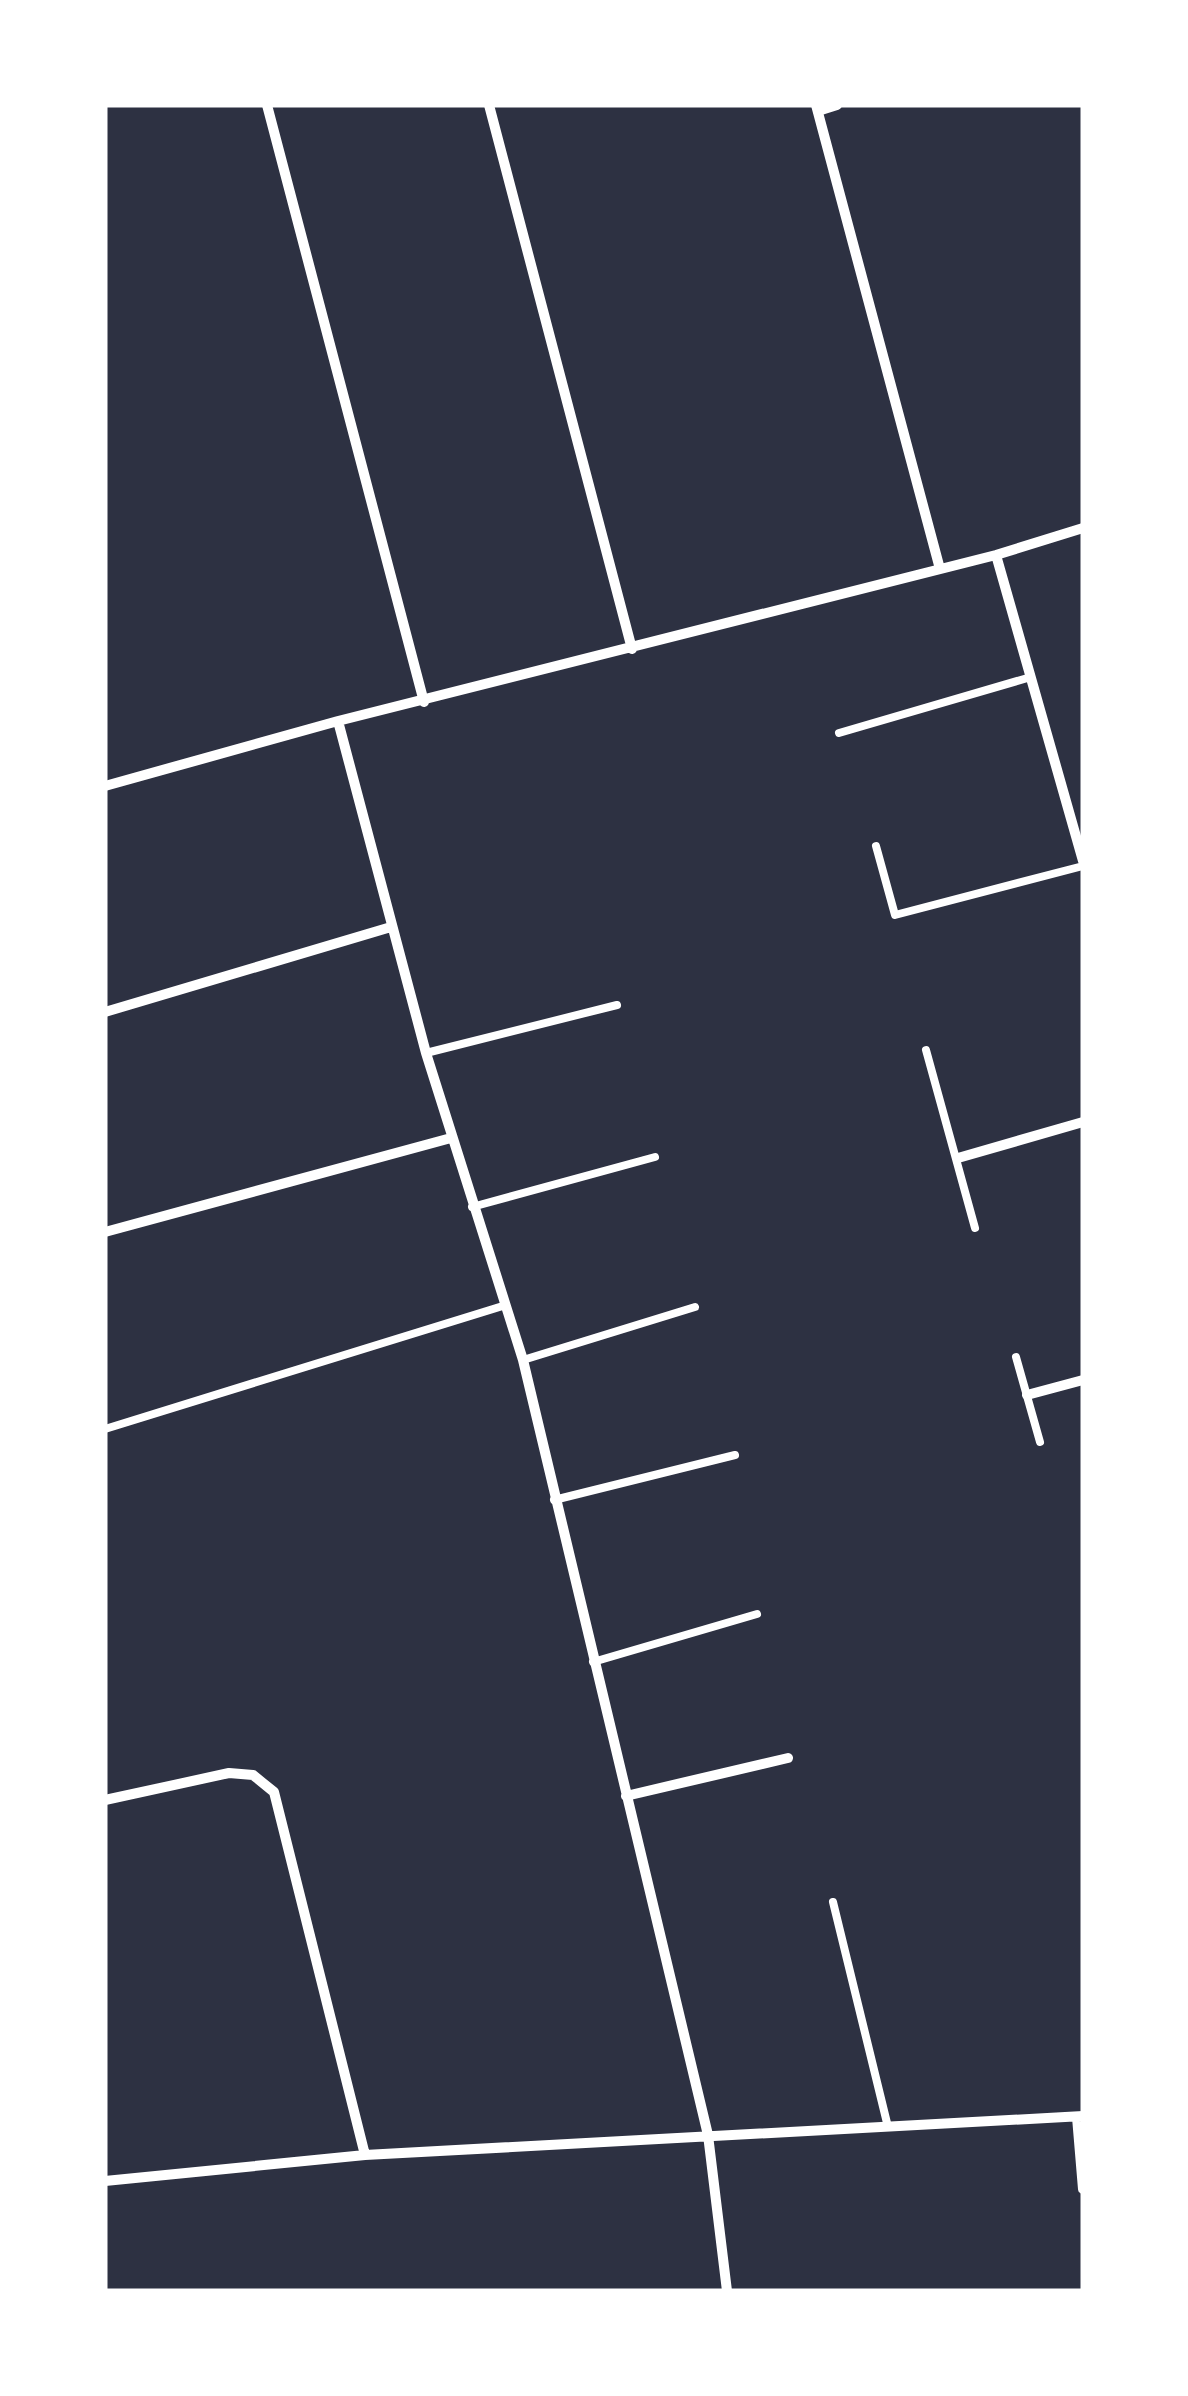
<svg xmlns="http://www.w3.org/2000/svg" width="1188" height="2396" viewBox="0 0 1188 2396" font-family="'Work Sans',sans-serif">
	<rect width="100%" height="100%" fill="#2d3142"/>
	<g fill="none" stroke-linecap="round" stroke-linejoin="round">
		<path stroke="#fff" stroke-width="8" d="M839,733L1031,677
			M876,846L895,915L1083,866
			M926,1050L975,1228
			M426,1053L617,1005
			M472,1207L655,1157
			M1016,1357L1040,1442
			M523,1360L695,1307
			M105,1429L506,1305
			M554,1500L735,1455
			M593,1662L757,1614
			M833,1902L888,2127"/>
		<path stroke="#fff" stroke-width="10" d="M267,105L424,702
			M489,105L632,649
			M816,105L940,569
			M818,111L837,105
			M996,555L1083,861
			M338,721L426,1053L523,1360L708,2135L727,2291
			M105,786L338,721L996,555L1083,528
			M105,1012L391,927
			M958,1158L1083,1122
			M105,1232L451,1138
			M1027,1395L1083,1380
			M626,1796L788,1758
			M105,1800L229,1773L253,1775L274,1792L365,2155
			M1077,2117L1083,2189
			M105,2181L365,2155L1083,2116"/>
	</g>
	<rect width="1188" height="2396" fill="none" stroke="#ffffff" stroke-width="215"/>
</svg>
